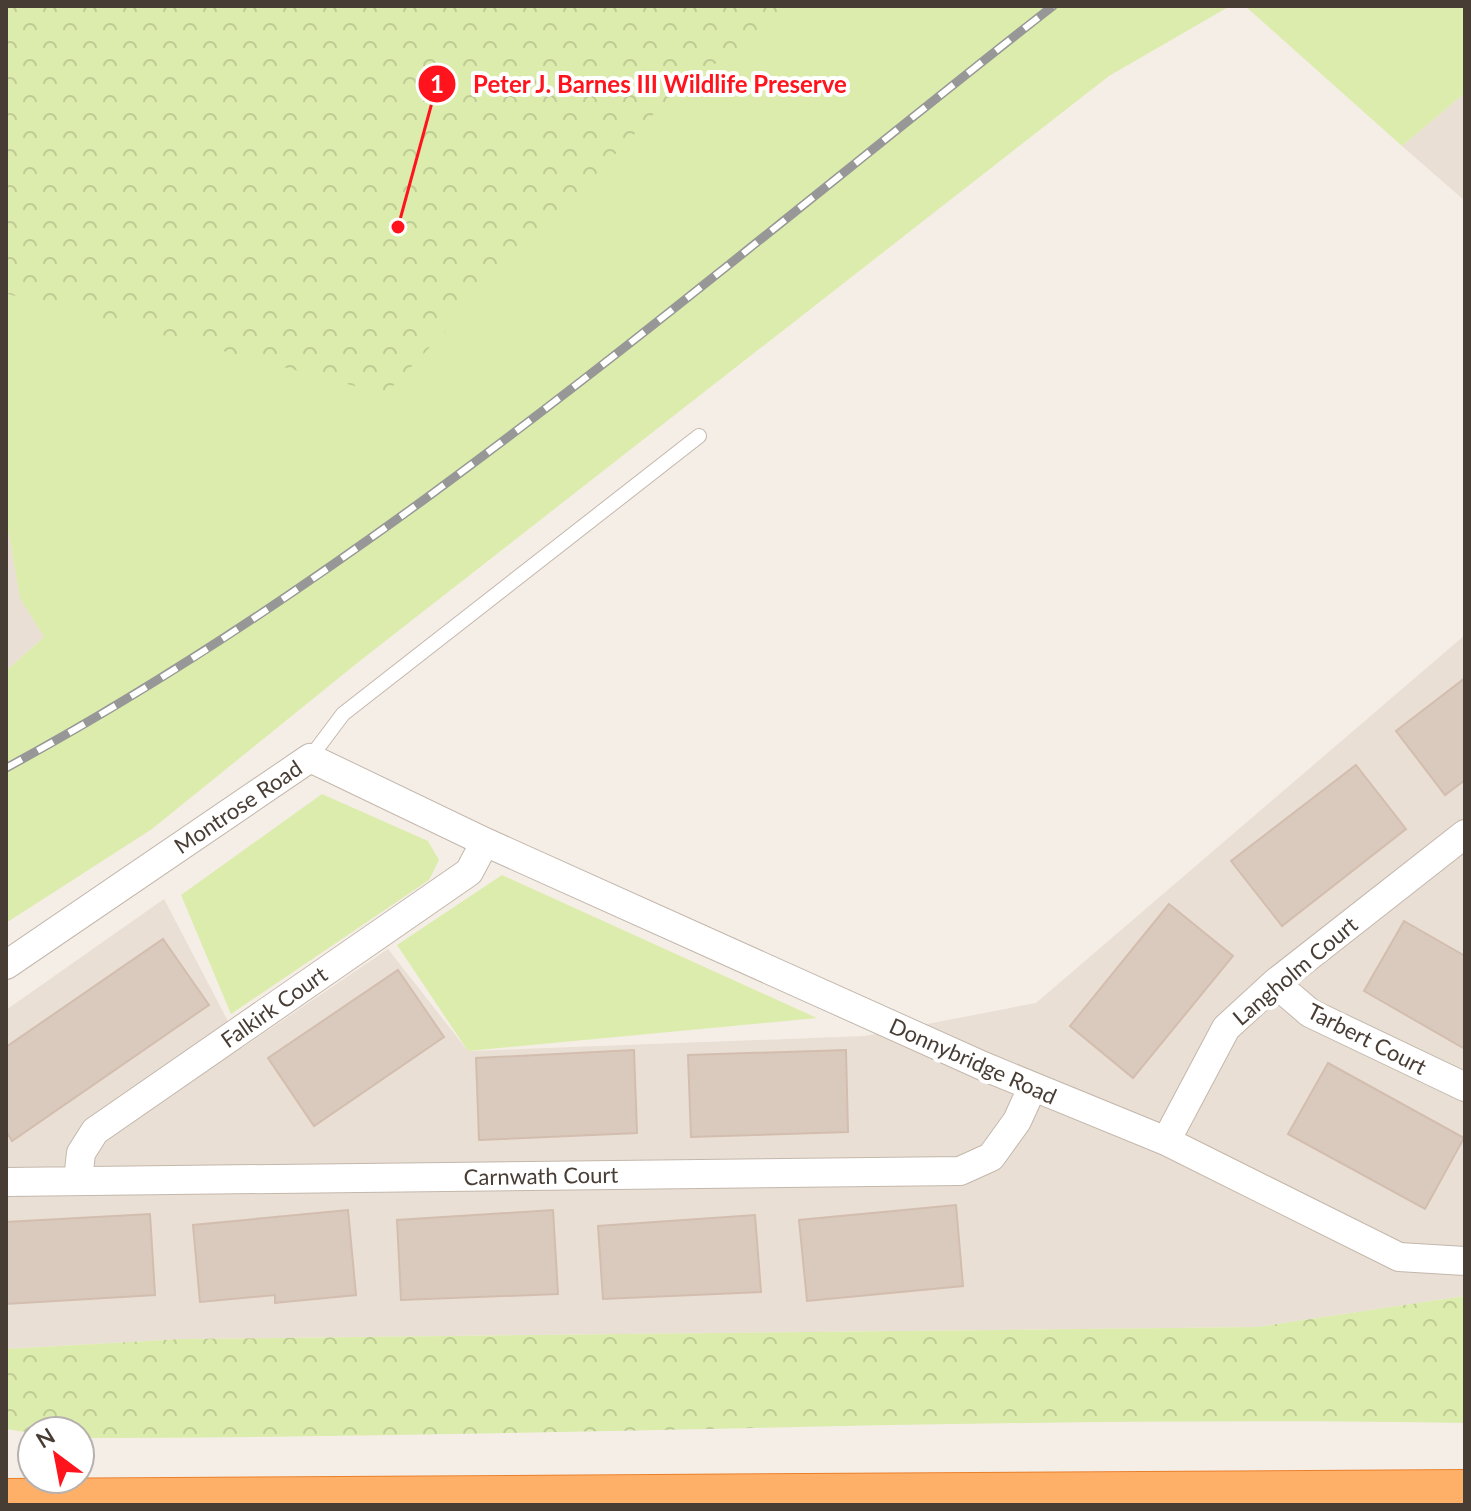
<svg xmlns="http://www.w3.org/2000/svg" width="1471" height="1511" viewBox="0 0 1471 1511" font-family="Lato,sans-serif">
	<defs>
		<pattern id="forest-crowns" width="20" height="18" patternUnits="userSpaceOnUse" patternTransform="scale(2)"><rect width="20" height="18" fill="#dcecac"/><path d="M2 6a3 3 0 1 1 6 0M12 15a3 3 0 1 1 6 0" fill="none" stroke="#becb95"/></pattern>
	</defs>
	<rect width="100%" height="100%" fill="#f5eee7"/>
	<path fill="#e9dfd4" d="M1465,93V201L1402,146Z
		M6,517L20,597L44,637L6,671Z
		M1465,635V1296L1257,1327L182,1339L6,1349V1010L164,899L242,1048L388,949L468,1051L865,1036L1036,1003Z"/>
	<path fill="#dcecac" d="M6,6H1230L1109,76L361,660L152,829L6,923V671L44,637L20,598L6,517Z
		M1245,6H1465V93L1402,146Z
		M322,794L428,841L439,860L429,880L231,1014L181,895Z
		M502,875L817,1018L468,1051L397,945Z"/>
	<path fill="url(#forest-crowns)" d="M6,6H794L670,97L385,394L8,294Z
		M1465,1296V1423C1003,1415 542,1438 80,1438V1431L32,1433L6,1429V1349L182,1339L1257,1327Z"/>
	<path fill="#dacabe" stroke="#d3bdae" stroke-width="2" d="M1465,678V780L1445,795L1396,731Z
		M1356,765L1406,829L1282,926L1231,861Z
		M1169,904L1233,956L1133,1078L1070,1026Z
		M1404,921L1465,956V1049L1364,991Z
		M163,939L209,1005L12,1141L6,1131V1047Z
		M398,970L444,1037L314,1126L268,1058Z
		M634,1050L637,1133L479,1140L476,1058Z
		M846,1050L848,1132L691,1137L688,1055Z
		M1328,1063L1464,1138L1425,1209L1288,1134Z
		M956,1205L963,1286L807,1301L799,1220Z
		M348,1210L356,1295L275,1303V1295L200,1302L193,1225Z
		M553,1210L558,1294L401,1300L397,1220Z
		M150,1214L155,1295L6,1304V1222Z
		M755,1215L761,1292L603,1299L598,1226Z"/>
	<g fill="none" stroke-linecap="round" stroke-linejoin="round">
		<g stroke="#c4b7ac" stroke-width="16">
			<path id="lane" d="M310,758L343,714L699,436"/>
		</g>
		<g stroke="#c4b7ac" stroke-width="30">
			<path id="street" d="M6,965L310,758L485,842L983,1066L1166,1141L1399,1257L1465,1261
				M1275,983L1310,1013L1465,1087
				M1166,1141L1226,1028L1275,983L1465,834
				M78,1180L81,1153L95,1131L469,872L485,842
				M6,1182L960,1171L991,1157L1017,1121L1032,1088"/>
		</g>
		<g stroke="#ea802c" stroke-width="46">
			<path id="highway" d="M6,1501L1465,1492"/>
		</g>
		<use href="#lane" stroke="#fff" stroke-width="14"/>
		<use href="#street" stroke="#fff" stroke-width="28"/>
		<use href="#highway" stroke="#ffb068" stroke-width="44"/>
		<g stroke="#979797" stroke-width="9">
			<path id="rail" d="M6,768C386,562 714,271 1053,6"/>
		</g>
		<use href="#rail" stroke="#fff" stroke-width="6" stroke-dasharray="18" stroke-linecap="butt"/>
	</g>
	<g text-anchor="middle" stroke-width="8" stroke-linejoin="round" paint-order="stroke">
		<g font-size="22" fill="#483d35" stroke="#fff">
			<text transform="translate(238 807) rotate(-34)" y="8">Montrose Road</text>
			<text transform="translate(1295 971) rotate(-40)" y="8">Langholm Court</text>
			<text transform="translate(274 1007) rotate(-35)" y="8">Falkirk Court</text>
			<text transform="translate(1367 1039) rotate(27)" y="8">Tarbert Court</text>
			<text transform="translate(973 1061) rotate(24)" y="8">Donnybridge Road</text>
			<text transform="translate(541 1176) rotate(-1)" y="8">Carnwath Court</text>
		</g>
	</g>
	<path fill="none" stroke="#ff141d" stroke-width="3" d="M398 227L437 84"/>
	<g fill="#ff141d" stroke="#fff" stroke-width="3">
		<circle cx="398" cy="227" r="8"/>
		<circle cx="437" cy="84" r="20"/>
	</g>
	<g font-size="24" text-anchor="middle" font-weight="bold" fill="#fff">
		<text x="437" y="93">1</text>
	</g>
	<g font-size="24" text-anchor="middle" font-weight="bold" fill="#ff141d" stroke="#fff" stroke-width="8" stroke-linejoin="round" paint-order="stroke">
		<text x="660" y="93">Peter J. Barnes III Wildlife Preserve</text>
	</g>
	<rect width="1471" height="1511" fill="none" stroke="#483d35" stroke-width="16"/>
	<g transform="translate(56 1455) rotate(328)"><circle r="38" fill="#ffffff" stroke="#b6b1ae" stroke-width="2"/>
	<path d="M0-6L14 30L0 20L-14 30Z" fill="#ff141d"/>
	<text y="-12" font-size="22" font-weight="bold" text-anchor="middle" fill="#483d35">N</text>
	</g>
</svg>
